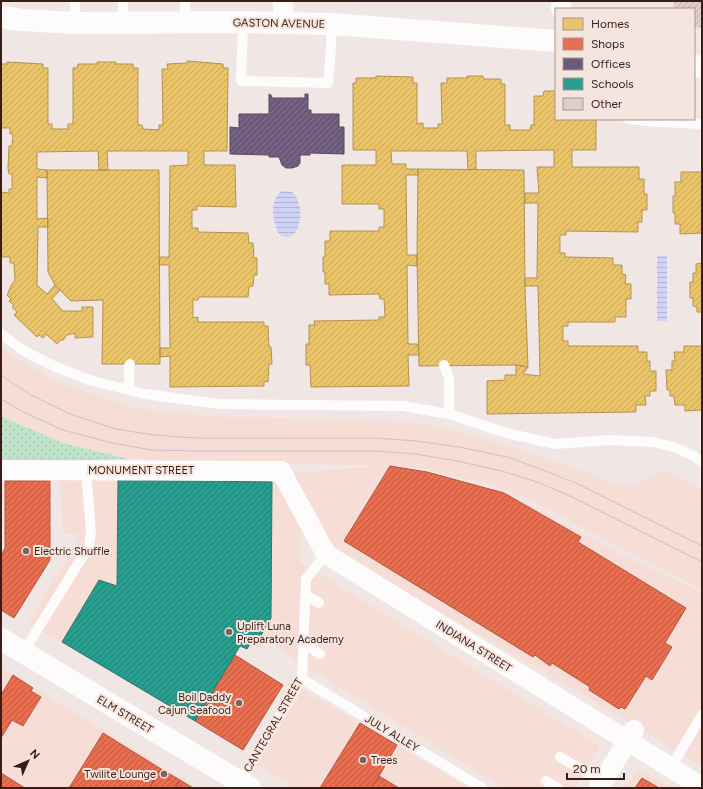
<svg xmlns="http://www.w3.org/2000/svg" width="703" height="789" viewBox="0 0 703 789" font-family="Figtree,sans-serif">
	<defs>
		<pattern id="grass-dots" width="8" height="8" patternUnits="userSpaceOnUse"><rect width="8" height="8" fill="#c0e4cb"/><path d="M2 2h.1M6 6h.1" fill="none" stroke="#a6c3ad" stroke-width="1.8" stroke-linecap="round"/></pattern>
		<pattern id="water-rules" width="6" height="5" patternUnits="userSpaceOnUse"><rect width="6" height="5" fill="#d0d2f6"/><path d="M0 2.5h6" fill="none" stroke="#b3b4d2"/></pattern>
		<pattern id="homes-hatch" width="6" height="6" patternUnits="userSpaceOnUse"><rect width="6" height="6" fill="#e9c46a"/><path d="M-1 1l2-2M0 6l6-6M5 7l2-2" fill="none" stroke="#c9a85b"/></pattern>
		<pattern id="shops-hatch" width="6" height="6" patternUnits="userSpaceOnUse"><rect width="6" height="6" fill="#e76f51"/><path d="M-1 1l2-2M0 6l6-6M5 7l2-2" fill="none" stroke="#bc5b42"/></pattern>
		<pattern id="offices-hatch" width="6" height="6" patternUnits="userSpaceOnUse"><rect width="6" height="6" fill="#6d597a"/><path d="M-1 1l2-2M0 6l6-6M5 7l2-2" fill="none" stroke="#83728a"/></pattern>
		<pattern id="schools-hatch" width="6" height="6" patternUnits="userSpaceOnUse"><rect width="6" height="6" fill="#2a9d8f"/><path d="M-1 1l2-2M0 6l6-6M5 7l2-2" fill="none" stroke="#257f74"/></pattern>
		<pattern id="building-hatch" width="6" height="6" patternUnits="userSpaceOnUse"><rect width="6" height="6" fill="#dfcecc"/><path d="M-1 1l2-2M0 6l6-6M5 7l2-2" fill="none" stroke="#c0b0ae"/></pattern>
	</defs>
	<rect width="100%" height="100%" fill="#f0e7e4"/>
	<path fill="#f6ded6" d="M1,348L12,356L60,383L135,408L221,417L341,419L421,423L476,436L569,466L625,487L667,470L702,490V590L529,500L487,484L411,467H396L428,472L503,491L614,551L702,593V767L575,690L330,548L290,473L382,466L130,459L62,443L1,416Z
		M60,476L274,479L301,528L300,562L600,746L575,788H504L295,660L268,642L247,649L241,646L195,721L28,622L77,542L78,534H63Z
		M1,668L35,688L198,788H1Z
		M302,689L469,788H294L256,765Z
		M636,770L645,772L671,788H625Z"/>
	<path fill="url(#grass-dots)" d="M1,416L62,443L130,459L1,463Z"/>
	<path fill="url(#water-rules)" d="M282,191L292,192C306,203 302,247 280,235C272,224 269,199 282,191Z
		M657,256H667V321H657Z"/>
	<path fill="url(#homes-hatch)" stroke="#b49250" d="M187,61L223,64V68H228L227,151H204V165H235L236,207L197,206V210H192V228H198V232L248,233L249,243H253L254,258H257V275H254L253,286L249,287L248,297H199L198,300H193V318L198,317V322H264V326H268L269,347H271L272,364H269L268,382L264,381V386L170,387V356L160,357V348H170L169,265H159V257H169L170,166L188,165V151H107L108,170H99L98,151L37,152V169L47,170V178L37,177V219L48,218V227H38L37,285L47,294L55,285L60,290L52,299L63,311H82V307H93V337L75,338V333L67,335L63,340H61L57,344L46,334L43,338L39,335L37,337L14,315L17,312L12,307L14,305L9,301L11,299L7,295L12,284L15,280L14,263H10V257H1V192L9,193V189H12V174H9L8,168L9,146H12L13,134H10V128H1V64H7V62L43,64V68H48V124H52V129H68V124H73V68H77L78,64H97V62H116L115,64H133V68H138V125H142L143,129L159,130V125H163L162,69H168L167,64L187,63Z
		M376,76L413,77V83H417V124L423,123V128H438V124H442L441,83H447V78H467V76H483L484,79H501V84H505V125H510V130H530L531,125H534V96H543L544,91H556V119H596V150H572V167H639V179H644V194H647V210H642V222H638V232L566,231V235H560V253H565V257L613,258V265H622V274L626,275L625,284H631V299H626V317H615V322H568V326H563V341H568V346H638V352H647V361H650V371H656V391H650V396H645L646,405H636V412L487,414V381L505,380V375H516V365L528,367L523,374L540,376L538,286H525V278H537L538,203H525V193H539L537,167H554V150L476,151V169L468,170L467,151H391L392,164H406V169H418V175H406L407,255H417V266L407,265L408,344H418L419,355H408L409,386L311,387L310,365H306V344H309V325H315L314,321L379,320V317H385L384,299H380L379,294L329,295V284H325V272H323V257H325V241H330V231H379V227H384V209H379V204H342V165H376V150H353V83H356V78H376Z
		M418,169L524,170L525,286L528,367L516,365L419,366L417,255Z
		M47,170H159L160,364H102L103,300L71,301L55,285L48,272Z
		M681,172H702V233L680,234V224H675V213H673V196H675V182H681Z
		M702,263V312H697V307L693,306V298H690V282H693V273H696V264Z
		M684,346H702V410L685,411V405H675L674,396H670V390H667L666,370H672V361H675L674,352H684Z"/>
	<path fill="url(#shops-hatch)" stroke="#b3563f" d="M390,466L427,472L504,493L581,537L578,542L686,608L665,643L672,647L652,680L646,676L625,709L621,707L619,709L589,690L590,687L552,663L550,666L535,655L533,657L344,541Z
		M5,481H50V560L14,618L1,610V555L5,548Z
		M235,655L283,685L243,750L195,721Z
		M13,675L33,688L31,691L41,697L23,726L12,720L1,738V695Z
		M360,723L397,745L379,776L371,788H320Z
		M103,733L161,769L149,788H69Z
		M161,769L180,780L175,788H149Z
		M1,773L25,788H1Z
		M379,776L399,788H371Z
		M642,778L659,788H635Z
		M180,780L193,788H175Z"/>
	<path fill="url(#offices-hatch)" stroke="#5e475b" d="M269,94L271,95L272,98H305V94H308V110H311V114H339V127H344V154L310,153V155H300V163L298,166L292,168H286L282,165L279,157H269V155L230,154V127L239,128V114H269Z"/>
	<path fill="url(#schools-hatch)" stroke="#2f776a" d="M118,480L272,482L271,618L259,639L254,637L247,649L240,646L195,721L62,642L99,580L117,586Z"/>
	<path fill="url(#building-hatch)" stroke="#decac9" d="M674,1H702V28L694,26V9H674Z"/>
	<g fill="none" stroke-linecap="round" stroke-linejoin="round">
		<path stroke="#fdfbfb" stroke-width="10" d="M75,1V23
			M185,1V22
			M123,22V1
			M243,22L241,81L328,83L331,48V24
			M628,119L661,122
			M662,119L661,122L702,124
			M1,334L24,351L56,367L89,380L145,394L219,404L403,406L449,414L506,433L555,444L609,440L653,442L674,447L694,456L702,462
			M444,365L449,378V414
			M129,390V366L130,364
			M306,595L319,603
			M304,644L320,654
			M23,653L89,546L91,532L86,470
			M302,679L482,788
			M560,757L602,782
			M671,767L702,715
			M546,781L558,788
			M240,782L302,679L306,579L326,554"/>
		<path stroke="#fdfbfb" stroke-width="20" d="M283,1V22
			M561,9V1
			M1,470L281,471L326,554L702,787
			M599,788L634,730"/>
		<path stroke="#fdfbfb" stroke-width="22" d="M1,17L22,20L75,23L243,22L331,24L556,41
			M694,66L702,67
			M1,639L250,788"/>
		<path stroke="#c8c3c2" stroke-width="1" d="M1,375L31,395L70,414L116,429L154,435L196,438H376L416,441L459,447L507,457L543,470L578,484L702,546
			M1,399L23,412L63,430L112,443L152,450L195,451H377L415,454L457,461L502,471L540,483L572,497L702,562"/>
	</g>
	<g fill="#7a645d" stroke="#f5e5df" stroke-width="1.5">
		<circle cx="26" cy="551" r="4"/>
		<circle cx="229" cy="632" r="4"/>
		<circle cx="239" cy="703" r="4"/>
		<circle cx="363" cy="760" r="4"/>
		<circle cx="164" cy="774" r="4"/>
	</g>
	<g text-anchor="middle" stroke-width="4" stroke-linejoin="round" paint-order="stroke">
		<g font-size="11" fill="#3a1d14" stroke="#f5e5df">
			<text transform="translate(279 23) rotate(1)" y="4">GASTON AVENUE</text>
			<text x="141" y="474">MONUMENT STREET</text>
			<text transform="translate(474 646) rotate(32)" y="4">INDIANA STREET</text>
			<text transform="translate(125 714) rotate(31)" y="4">ELM STREET</text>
			<text transform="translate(273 725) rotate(-60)" y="4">CANTEGRAL STREET</text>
			<text transform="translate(392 733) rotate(31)" y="4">JULY ALLEY</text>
		</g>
		<g font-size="11" fill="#3a1d14" stroke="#f5e5df" text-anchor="start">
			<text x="34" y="555">Electric Shuffle</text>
			<text x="237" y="630">Uplift Luna<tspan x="237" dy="13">Preparatory Academy</tspan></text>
			<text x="231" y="701" text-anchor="end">Boil Daddy<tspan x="231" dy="13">Cajun Seafood</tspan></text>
			<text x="371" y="764">Trees</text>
			<text x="156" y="778" text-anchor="end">Twilite Lounge</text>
		</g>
	</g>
	<rect width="703" height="789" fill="none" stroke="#3a1d14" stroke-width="4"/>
	<rect x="555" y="8" width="140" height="112" fill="#f5e5df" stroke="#aa958e"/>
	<rect x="563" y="18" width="20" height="12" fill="#e9c46a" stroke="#aa958e"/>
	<text x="591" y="28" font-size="12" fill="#3a1d14">Homes</text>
	<rect x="563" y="38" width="20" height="12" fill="#e76f51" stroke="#aa958e"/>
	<text x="591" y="48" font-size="12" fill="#3a1d14">Shops</text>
	<rect x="563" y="58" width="20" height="12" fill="#6d597a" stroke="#aa958e"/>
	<text x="591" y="68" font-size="12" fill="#3a1d14">Offices</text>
	<rect x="563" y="78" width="20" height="12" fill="#2a9d8f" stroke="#aa958e"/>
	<text x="591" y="88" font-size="12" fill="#3a1d14">Schools</text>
	<rect x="563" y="98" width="20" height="12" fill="#dfcecc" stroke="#aa958e"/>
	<text x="591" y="108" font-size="12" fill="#3a1d14">Other</text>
	<g transform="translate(28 761) rotate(45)" stroke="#f5e5df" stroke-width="3" paint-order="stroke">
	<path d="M0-3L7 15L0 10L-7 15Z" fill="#3a1d14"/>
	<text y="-6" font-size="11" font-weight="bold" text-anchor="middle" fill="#3a1d14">N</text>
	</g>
	<path d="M567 773v6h57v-6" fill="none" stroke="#3a1d14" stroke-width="2"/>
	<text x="573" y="773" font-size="12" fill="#3a1d14" stroke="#f5e5df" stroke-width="3" paint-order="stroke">20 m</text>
</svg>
